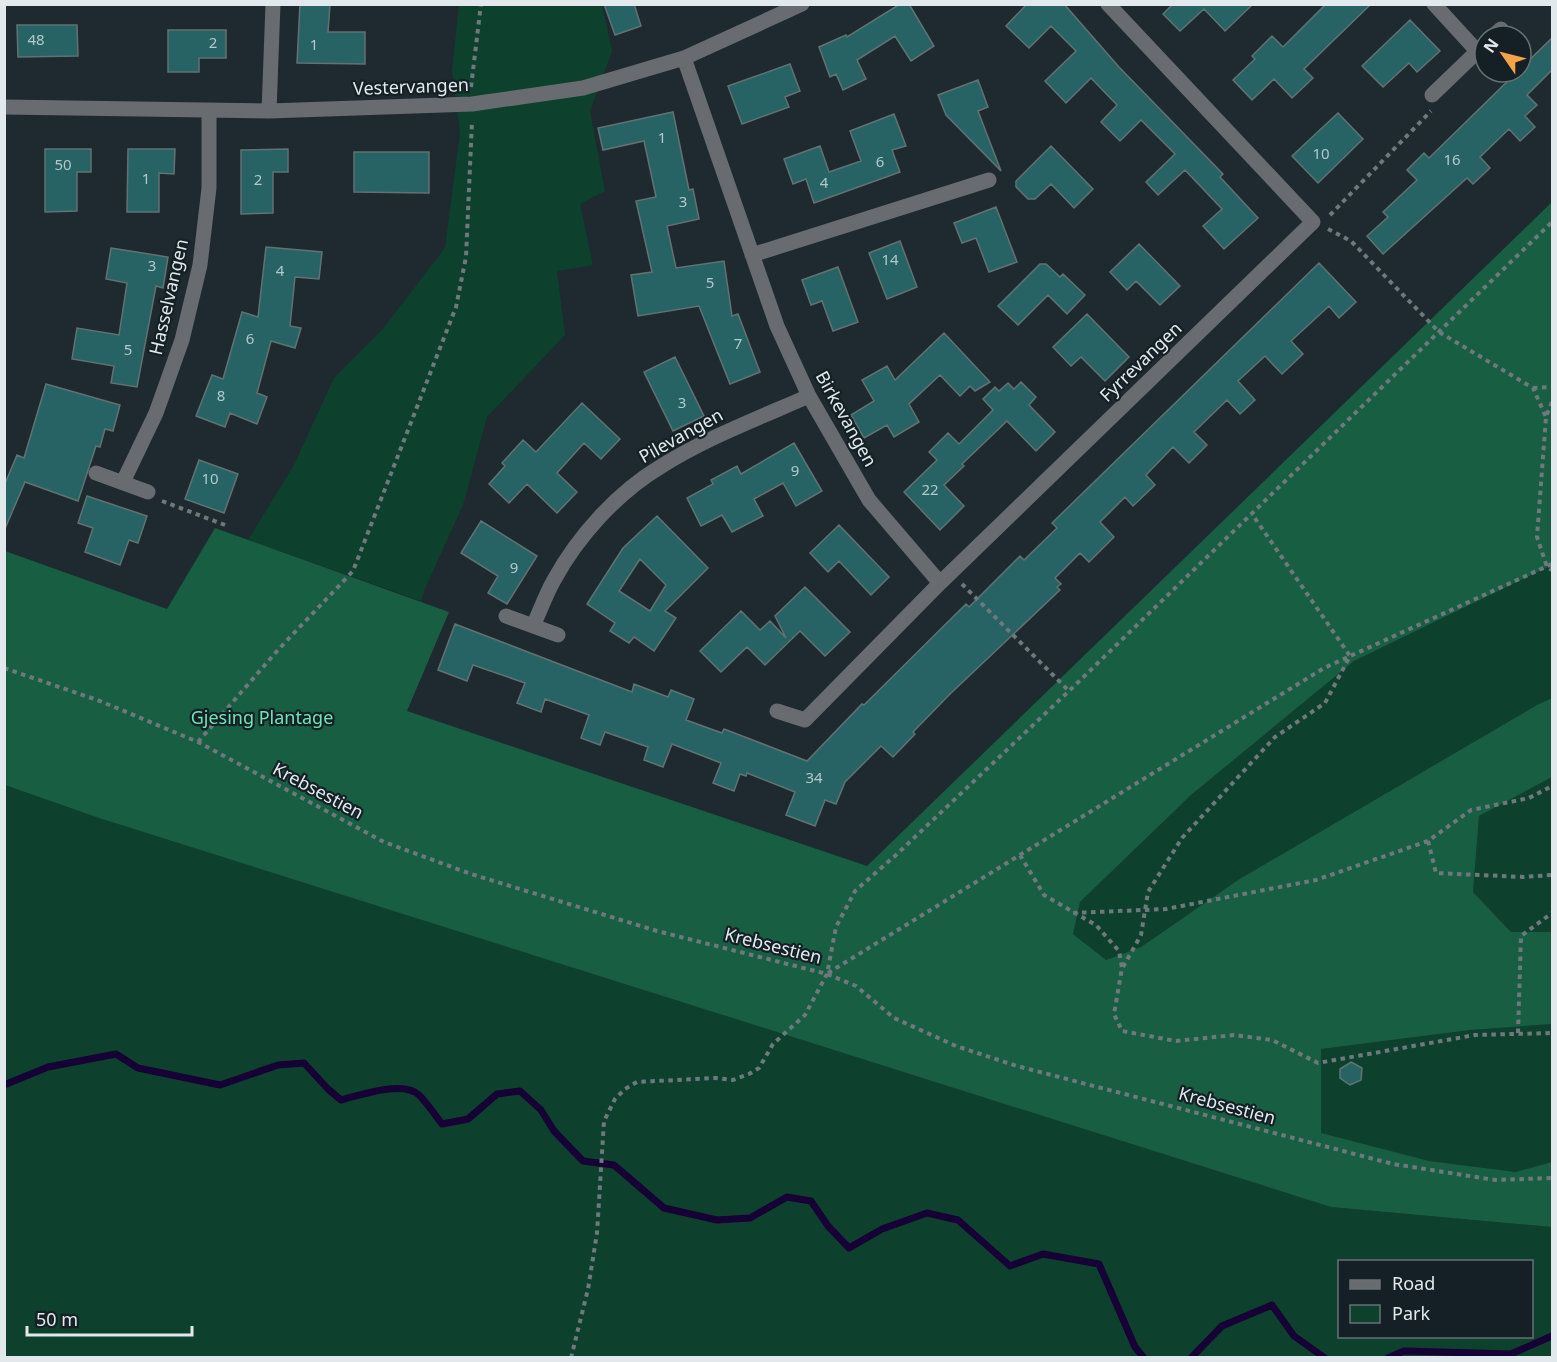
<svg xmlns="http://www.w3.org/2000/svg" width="1557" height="1362" viewBox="0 0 1557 1362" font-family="'Noto Sans',sans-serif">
	<rect width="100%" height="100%" fill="#1e2a2f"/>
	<path fill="#0e412d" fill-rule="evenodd" d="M459,5H602L612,51L590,111L605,191L580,204L593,265L557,271L565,335L487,417L463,505L427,584L421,601L248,540L294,465L334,378L382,330L445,248L460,133L452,70Z
		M1552,565V698L1537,705L1238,880L1141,947L1106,960L1073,934L1080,902L1191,795L1354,661Z
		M1552,777V932H1511L1473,892L1479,816Z
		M5,785L99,818L1331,1207L1552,1227V1357L5,1358ZM1340,1262H1532V1336H1340Z
		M1552,1024V1162L1517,1172L1429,1161L1321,1134V1049L1470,1030Z"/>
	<path fill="#185e43" d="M1552,202V565L1354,661L1191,795L1080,902L1073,934L1106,960L1141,947L1238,880L1537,705L1552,698V777L1479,816L1473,892L1511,932H1552V1024L1470,1030L1321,1049V1133L1429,1161L1516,1172L1552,1162V1227L1331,1207L99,818L5,785V551L167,609L215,528L449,612L407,711L867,866Z"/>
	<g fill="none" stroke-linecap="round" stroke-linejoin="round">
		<path stroke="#160036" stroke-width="7" d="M4,1085L48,1067L116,1054L138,1068L220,1085L278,1065L304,1063L328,1089L341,1100C360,1095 403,1080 419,1095C427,1103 435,1115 442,1124L468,1119L497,1094L520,1091L541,1110L554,1131L583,1161L614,1165L664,1208L717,1220L750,1218L787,1197L811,1201L828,1226L849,1248L882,1229L927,1213L958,1220L1010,1266L1043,1254L1099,1264L1135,1347L1144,1358
			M1191,1358L1222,1326L1272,1305L1294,1336L1325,1358
			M1388,1358L1404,1351L1511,1354L1552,1336"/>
	</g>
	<path fill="#276364" stroke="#627272" stroke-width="1.5" fill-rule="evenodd" d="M300,4H330L328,32H365V64L297,63Z
		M604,4H634L641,26L615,35Z
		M900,4H909L934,46L911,61L895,36L857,60L866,79L843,90L836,74L830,77L819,47L846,35L847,37Z
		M1027,4H1064L1119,67L1223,174L1220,177L1258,218L1224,249L1203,226L1222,209L1185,170L1158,195L1146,182L1175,154L1141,120L1120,141L1101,122L1117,105L1091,78L1066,103L1045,81L1076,51L1051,26L1029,48L1006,26Z
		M1173,4H1253L1225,31L1204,9L1180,31L1163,14Z
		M1326,4H1371L1304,69L1313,78L1292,98L1274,79L1252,100L1233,80L1255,59L1252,56L1272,36L1283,47Z
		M1410,20L1440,51L1417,72L1409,63L1383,87L1362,66Z
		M17,25H77L78,56L18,57Z
		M168,30H226V58H199V72H168Z
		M1552,38V70L1527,95L1537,105L1525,116L1535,127L1520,141L1509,129L1480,157L1490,168L1473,184L1467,178L1383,254L1367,236L1388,217L1383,212L1417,180L1407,170L1424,153L1429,158L1517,72H1521V68Z
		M790,64L800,91L785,97L789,107L742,124L728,86Z
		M978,80L988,107L978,111L1001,171L946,115L938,95Z
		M673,112L689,190L693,189L699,219L667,226L676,268L724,261L732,316L738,314L760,372L730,384L699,306L638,316L631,275L652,272L636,201L656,197L644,141L603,150L598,128Z
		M1338,113L1363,139L1318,183L1292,156Z
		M894,114L906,146L892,150L900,172L814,203L806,179L793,184L784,159L820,146L829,172L861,161L850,131Z
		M1051,146L1093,189L1074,208L1051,184L1035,199H1028L1016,187V181Z
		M45,149H91V172H77V211L45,212Z
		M128,149H175L174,174L159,173V212H127Z
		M288,149V172H273V213L241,214V150Z
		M354,152H429V193L354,192Z
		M996,207L1017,262L989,272L976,238L962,243L954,223Z
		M900,241L917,287L887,299L869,253Z
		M1139,244L1180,286L1160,305L1136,281L1127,290L1110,272Z
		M266,247L322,252L319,279L295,277L290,326L301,328L295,348L271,341L257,393L267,397L257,424L230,413L225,427L196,416L212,375L223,379L242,312L258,317Z
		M111,248L168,257L163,288L156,286L137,387L111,383L114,366L72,359L77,328L119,335L127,283L106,279Z
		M1319,263L1356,302L1339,318L1329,306L1291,341L1303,354L1282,374L1265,356L1238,381L1255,400L1240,414L1227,400L1194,432L1207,445L1189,463L1173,447L1146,475L1155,485L1133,506L1125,497L1100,522L1114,537L1089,562L1080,553L1055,578L1061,584L1057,587L1060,590L950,694L913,732L915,734L893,757L881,746L845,782L836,804L825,800L815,826L786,815L795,792L747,773L746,776L740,774L734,791L713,783L721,763L672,744L663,767L644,760L648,747L605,732L600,745L581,738L589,715L545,699L541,712L517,703L525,683L473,665L467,681L438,670L455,624L632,692L634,684L668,697L671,690L694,699L686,720L722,733L724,729L807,761L862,704L864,705L966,604L969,607L1020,556L1024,560L1057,528L1052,523Z
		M1040,264H1046L1060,277L1063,274L1085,295L1067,314L1048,295L1018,325L998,306Z
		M838,267L858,322L833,331L822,301L811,305L802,280Z
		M1087,314L1129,357L1105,381L1081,357L1071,366L1053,347Z
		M944,333L990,382L975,391L970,386L960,396L940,375L909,404L919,422L894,437L887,425L864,438L851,415L874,401L862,380L887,366L895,380Z
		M675,357L704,416L673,431L644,372Z
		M1021,382L1036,397L1029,405L1055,432L1036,451L1007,421L962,464L964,466L944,485L964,506L940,530L904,492L937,460L929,452L948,433L959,444L993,410L983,399L995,387L999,391L1008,383L1014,389Z
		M46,384L120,405L113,431L105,429L100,447L96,446L78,501L25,482L4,531V486L17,455L24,458Z
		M582,403L620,439L601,459L584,443L557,473L577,492L557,513L527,484L509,503L489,484L505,466L502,463L523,440L536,452Z
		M794,443L822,491L796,506L783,483L754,499L763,516L732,532L722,515L701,526L687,498L713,484L711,480L737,466L741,474Z
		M199,460L238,474L224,513L185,499Z
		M87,496L147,516L138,543L129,540L120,565L85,552L93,528L78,523Z
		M657,516L708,568L665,611L676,618L654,651L634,637L629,643L610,631L615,623L587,604L623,548ZM640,559L666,585L650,611L619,591Z
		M481,521L537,556L507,604L488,593L498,576L461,553Z
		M839,525L889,577L871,595L839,561L828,572L810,553Z
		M805,587L850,632L825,656L800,631L765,665L747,647L721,672L700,651L741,611L760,630L770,621L786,638L775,616Z
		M1351,1062L1362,1068L1361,1080L1350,1085L1340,1078V1069Z"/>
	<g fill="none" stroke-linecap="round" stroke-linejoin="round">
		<path stroke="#6f797d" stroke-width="4" stroke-dasharray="4.5 4.5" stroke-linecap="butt" d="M471,87L481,4
			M1330,215L1431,111
			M1328,229L1351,241L1439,332L1533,388L1546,417
			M1533,388L1552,387
			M1552,402L1546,417L1537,537L1547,567L1552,570
			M162,501L225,525
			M962,584L1069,691
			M4,668L100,701L198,742L384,842L471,874L657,931L827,974L856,986L894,1018L956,1046L1017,1066L1393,1164L1495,1180L1552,1178
			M198,742L277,651L353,571L456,307L466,257L472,121
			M1428,841L1436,873L1523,877L1552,875
			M1020,855L1044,895L1096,925L1119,951L1122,968L1114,1014L1122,1031L1176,1041L1234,1035L1272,1040L1318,1063L1475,1035L1552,1033
			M1073,913L1166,909L1316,880L1428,841L1471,810L1529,798L1552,786
			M1123,967L1141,935L1148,892L1182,838L1275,737L1325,703L1350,656L1252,514
			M828,973L1324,668L1552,564
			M1518,1033L1521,936L1552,913
			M571,1358L588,1289L597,1233L604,1121L615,1099L625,1089L637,1082L715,1078L733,1080L749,1074L759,1068L773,1044L805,1015L827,974L836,927L855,891L896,855L1069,691L1552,222"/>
		<path stroke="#686b70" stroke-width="15" d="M1434,4L1477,51
			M1493,36L1501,29
			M684,58L777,326L809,396L869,500L940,583
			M1432,95L1485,44
			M4,107L269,111L472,104L583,88L684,58L802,4
			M269,111L273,4
			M752,255L989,180
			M96,473L148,492
			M123,482L156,413L182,340L200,265L209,188V111
			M506,616L558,635
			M533,626C540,611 546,594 554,580C578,536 617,493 660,467C706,438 759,418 809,396
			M777,711L805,720L940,583L1313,222L1108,4"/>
	</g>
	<g text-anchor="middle" stroke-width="4.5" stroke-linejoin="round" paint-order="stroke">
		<g font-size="15" fill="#b2c8ca">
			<text x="36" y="45">48</text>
			<text x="213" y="48">2</text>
			<text x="314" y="50">1</text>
			<text x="662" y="143">1</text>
			<text x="1321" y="159">10</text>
			<text x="1452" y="165">16</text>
			<text x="880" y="167">6</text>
			<text x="63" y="170">50</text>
			<text x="146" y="184">1</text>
			<text x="258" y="185">2</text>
			<text x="824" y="188">4</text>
			<text x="683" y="207">3</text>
			<text x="890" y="265">14</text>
			<text x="152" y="271">3</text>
			<text x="280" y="276">4</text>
			<text x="710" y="288">5</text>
			<text x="250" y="344">6</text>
			<text x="738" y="349">7</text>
			<text x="128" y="355">5</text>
			<text x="221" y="401">8</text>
			<text x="682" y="408">3</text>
			<text x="795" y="476">9</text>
			<text x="210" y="484">10</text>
			<text x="930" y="495">22</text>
			<text x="514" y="573">9</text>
			<text x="814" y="783">34</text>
		</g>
		<g font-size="18" fill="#e1e9ec" stroke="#152026">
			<text transform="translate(411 87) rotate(-2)" y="6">Vestervangen</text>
			<text transform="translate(169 297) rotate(-77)" y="6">Hasselvangen</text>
			<text transform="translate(1141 362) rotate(-44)" y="6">Fyrrevangen</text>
			<text transform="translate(846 419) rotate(61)" y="6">Birkevangen</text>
			<text transform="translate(681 436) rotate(-29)" y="6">Pilevangen</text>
			<text transform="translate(318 791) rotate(28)" y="6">Krebsestien</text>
			<text transform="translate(773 946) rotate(14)" y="6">Krebsestien</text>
			<text transform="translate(1227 1106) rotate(15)" y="6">Krebsestien</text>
		</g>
		<g font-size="18" fill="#6ee6b3" stroke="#152026">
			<text x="262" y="724">Gjesing Plantage</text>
		</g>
	</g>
	<rect width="1557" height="1362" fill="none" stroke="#e1e9ec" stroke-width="12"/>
	<rect x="1338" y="1260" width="195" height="78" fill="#152026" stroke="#677075" stroke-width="1.5"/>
	<rect x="1350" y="1280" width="30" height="9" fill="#686b70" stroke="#677075" stroke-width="1.5"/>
	<text x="1392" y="1290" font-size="18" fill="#e1e9ec">Road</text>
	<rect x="1350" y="1305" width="30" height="18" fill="#0e412d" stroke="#677075" stroke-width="1.5"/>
	<text x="1392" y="1320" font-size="18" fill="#e1e9ec">Park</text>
	<g transform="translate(1503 54) rotate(305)"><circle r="28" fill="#152026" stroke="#677075" stroke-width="1.5"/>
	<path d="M0-4.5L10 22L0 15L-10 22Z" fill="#f6a248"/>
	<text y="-9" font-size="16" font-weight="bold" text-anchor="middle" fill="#e1e9ec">N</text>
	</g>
	<path d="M27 1326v9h165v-9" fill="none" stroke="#e1e9ec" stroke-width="3"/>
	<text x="36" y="1326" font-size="18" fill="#e1e9ec" stroke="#152026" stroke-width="4.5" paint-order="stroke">50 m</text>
</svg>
